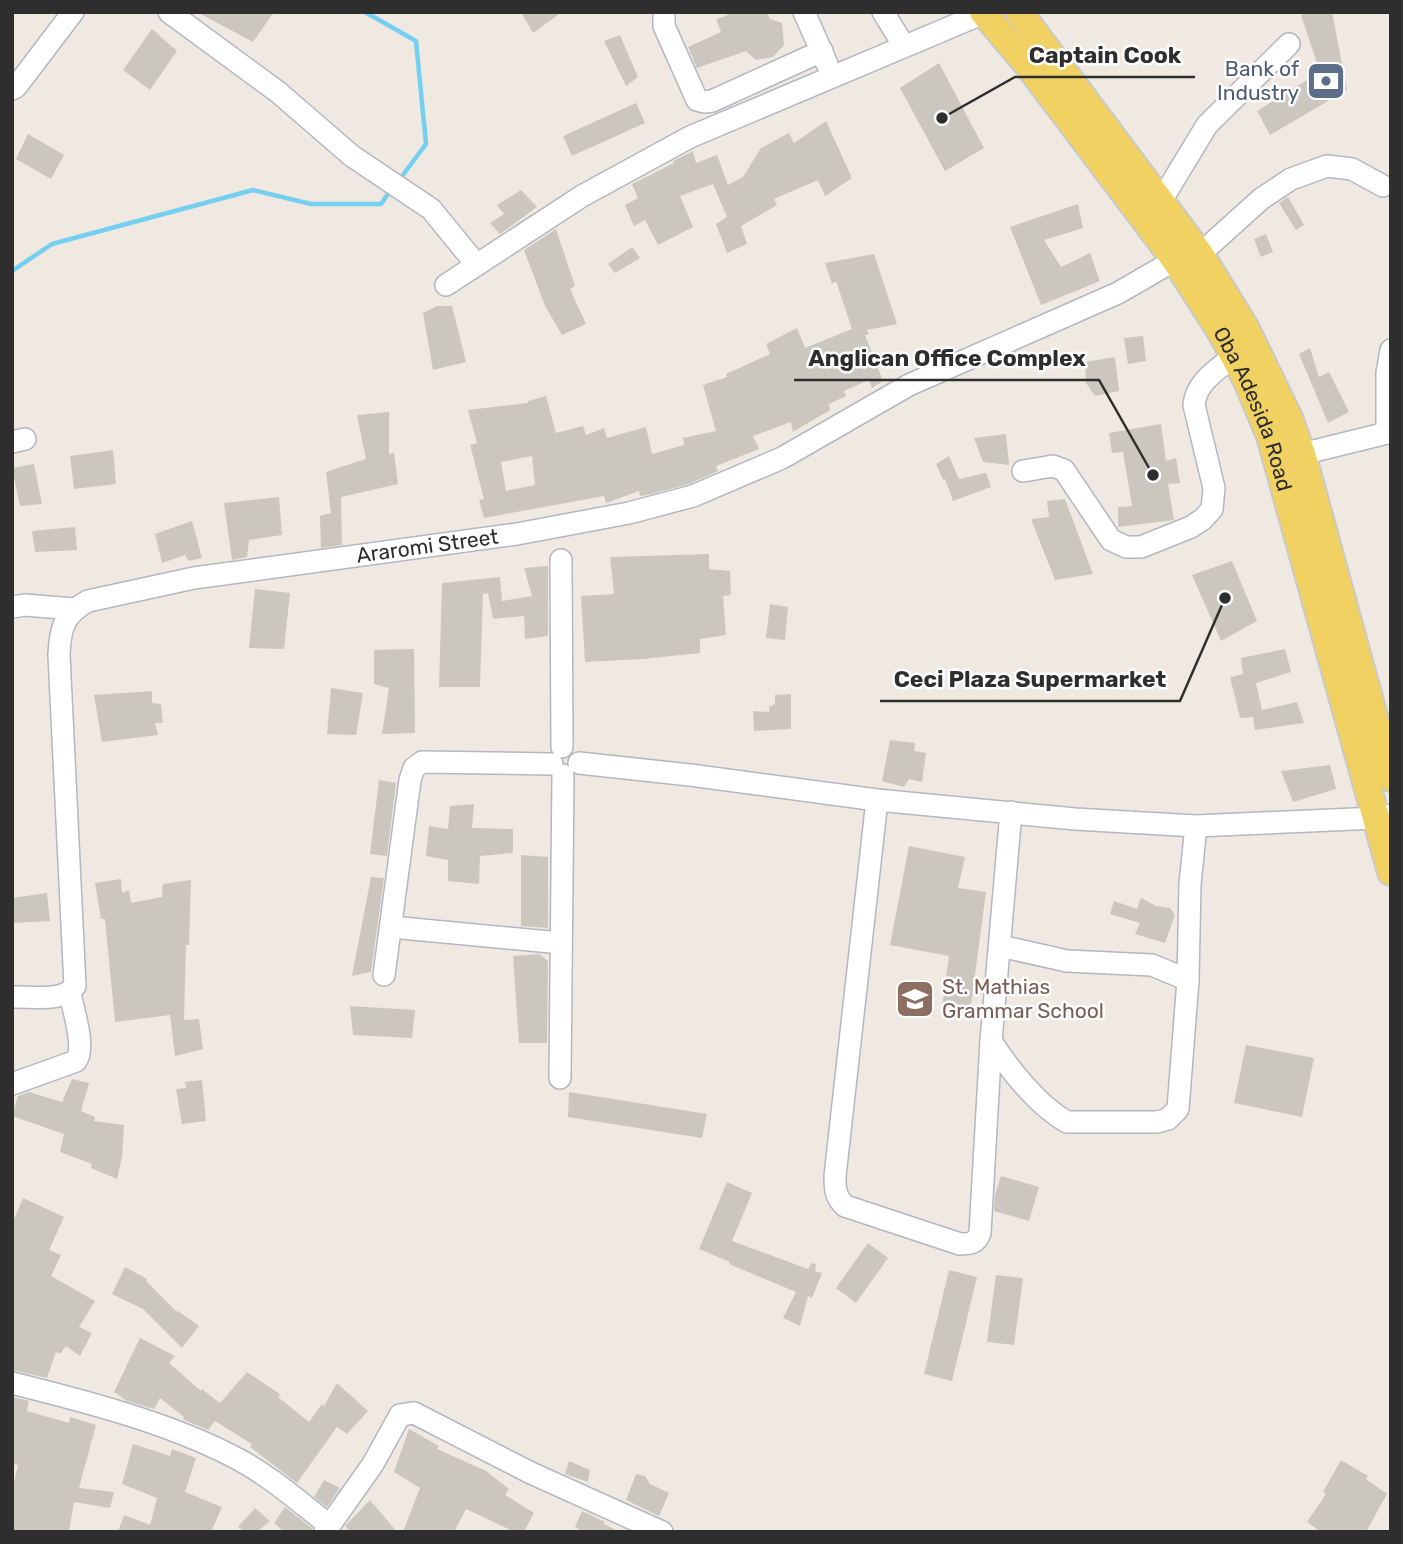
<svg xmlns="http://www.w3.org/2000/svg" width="1403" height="1544" viewBox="0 0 1403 1544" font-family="Rubik,sans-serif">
	<rect width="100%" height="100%" fill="#efe9e1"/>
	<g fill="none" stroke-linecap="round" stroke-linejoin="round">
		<path stroke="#75cff0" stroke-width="4.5" d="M365,12L416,41L426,144L400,179
			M12,271L52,244L253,190L311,204H381L392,188"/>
	</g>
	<path fill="#cbc7bf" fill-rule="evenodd" d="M197,12H274L253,42Z
		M521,12H562L533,33Z
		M727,12H767L770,19L782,23L784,45L773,57L756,60L746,51L697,68L688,47L721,32L716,19L728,15Z
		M1312,12H1332L1347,90L1270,135L1257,111L1320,72L1301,15Z
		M152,29L177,51L150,90L123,70Z
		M620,35L638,77L626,86L604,41Z
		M939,63L984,148L945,171L900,88Z
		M636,103L645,123L572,156L563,136Z
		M826,121L852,178L825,196L818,180L774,199L777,205L741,226L747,244L727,253L716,224L727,217L713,184L680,196L693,227L658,245L645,220L634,226L625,205L638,198L632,184L674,163L673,161L693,151L696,163L717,155L728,185L743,177L761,148L789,133L794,143Z
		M28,134L64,155L51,179L16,159Z
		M521,190L537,207L500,234L490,223L504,214L497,205Z
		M1288,197L1304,225L1296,230L1279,203Z
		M1078,204L1083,228L1044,240L1061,267L1090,253L1100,281L1041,305L1010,227Z
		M556,229L575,286L570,289L586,324L562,335L545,306L524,250Z
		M1266,234L1273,252L1261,257L1254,239Z
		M632,247L640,258L615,273L608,264Z
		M874,254L897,324L867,330L869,334L865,335L883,381L872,388L869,380L844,391L846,396L829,404L830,410L793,432L791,422L753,436L759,449L716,466L718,471L689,484L647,495L640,496L639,491L606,503L604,496L484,518L479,500L484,499L470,445L477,443L468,410L528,403V401L546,396L556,433L583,426L586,435L604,428L607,438L646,427L652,454L684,445L683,438L716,431L703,385L727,377L726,374L770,354L766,344L797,328L805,348L852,329L836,281L832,284L825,263ZM532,456L535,485L506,491L501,462Z
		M437,306H452L466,362L433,370L423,313Z
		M1143,336L1146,361L1128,364L1124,338Z
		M1310,348L1319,377L1329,372L1349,412L1328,423L1299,354Z
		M1115,357L1119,391L1095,396L1086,383L1085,362Z
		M389,412V454L394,453L398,484L341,497L342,545L321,548L320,516L331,513L326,472L366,459L357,415Z
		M1161,424L1166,461L1176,458L1180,483L1168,484L1174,520L1118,527V507L1132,506L1123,452L1112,453L1109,433Z
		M1006,434L1009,465L983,462L974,438Z
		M113,450L116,484L74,489L70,456Z
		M949,456L959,479L986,473L991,487L953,501L945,479L943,480L936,464Z
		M34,464L42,504L20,506L12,468Z
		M279,497L282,535L249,540L247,557L232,560L224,503Z
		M1065,499L1093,574L1055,580L1031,519L1049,517L1047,501Z
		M192,521L202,558L189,561L185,555L162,563L155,534Z
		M75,527L77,550L35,552L32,531Z
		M709,554V569L730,571L731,595L723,596L726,635L700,639V653L643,659L585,662L581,596L614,594L610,557Z
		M1232,561L1257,621L1221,641L1192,575Z
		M548,566V636L525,639L524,616L493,619L488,593L483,594L480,687H439L442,583L500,577L502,601L532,596L524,568Z
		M255,589L290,593L284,649L249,648Z
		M770,604L788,607L785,640L766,638Z
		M414,649L415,733L382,734L389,688L374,684V650Z
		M1285,649L1291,672L1256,683L1262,710L1297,702L1304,723L1255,730L1253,717L1240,718L1230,677L1243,674L1241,658Z
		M331,688L363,693L356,735L327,734Z
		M152,691V703L161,704L163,723H155L158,735L102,742L94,695Z
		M791,694V729L754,731L753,711L769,712V707L775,704V695Z
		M890,740L915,743L914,751L926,753L922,782L909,779L904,787L882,781Z
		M1330,765L1336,789L1293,802L1281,771Z
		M379,780L396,783L387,856L370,854Z
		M474,804L472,828L513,829V853L480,856L479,884L448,881V860L426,856L429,826L448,829L450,806Z
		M909,846L965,857L958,888L986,892L970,1012L942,1008L949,956L890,945Z
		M521,855L548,857V928L521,926Z
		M371,877L384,878L371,972L352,976Z
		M121,879L122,893L129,890L131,903L162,897L163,884L191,880L189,945H186L184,1020L199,1019L203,1049L175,1056L170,1015L115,1022L105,919H101L95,883Z
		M47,893L50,921L12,923V898Z
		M1141,898L1156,906L1170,908L1175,915L1165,943L1135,934L1140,923L1110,914L1114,901L1137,909Z
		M539,954L548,961L547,1043H519L513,956Z
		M350,1006L415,1010L412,1038L353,1035Z
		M1246,1045L1314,1058L1302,1117L1234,1103Z
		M72,1079L89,1083L81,1111L95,1117L94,1121L124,1125L122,1157L117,1179L91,1168L92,1164L60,1152L64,1134L12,1116L18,1096L29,1092L62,1102Z
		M202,1080L206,1121L182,1124L176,1089L186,1088L185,1082Z
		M569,1092L707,1114L702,1138L568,1117Z
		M1001,1176L1039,1187L1029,1221L994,1211L995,1195Z
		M727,1182L752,1193L732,1241L808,1269L812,1263L816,1264L815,1271L822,1273L812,1298L808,1296L800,1326L783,1318L796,1292L729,1264L730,1262L699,1249Z
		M23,1198L64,1217L49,1250L61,1255L51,1276L95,1301L79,1327L92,1333L80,1356L66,1346L60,1354L56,1352L47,1378L12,1370V1224Z
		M868,1243L888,1258L856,1303L836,1288Z
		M125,1267L147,1279L146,1281L177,1312L178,1311L199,1326L182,1348L143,1309L112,1294Z
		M949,1270L977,1277L952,1381L924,1374Z
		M996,1275L1023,1278L1014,1345L987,1342Z
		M140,1338L175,1356L169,1363L201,1391L202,1389L220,1403L247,1372L280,1394L278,1397L309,1422L322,1404L324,1406L337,1383L368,1411L347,1434L337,1427L297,1483L250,1447L252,1444L215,1421L208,1430L187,1421L183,1419L184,1417L160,1398L154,1409L127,1401L114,1392Z
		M12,1397L29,1401L27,1411L69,1423L70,1417L96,1425L79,1488L114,1492L110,1508L74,1502L69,1532H12V1491L18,1465L12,1464Z
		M409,1429L439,1446L437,1449L486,1471L509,1489L505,1495L534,1513L524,1532H515L466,1509L454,1532H403L420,1488L394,1472Z
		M133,1444L170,1456L172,1449L196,1458L185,1492L222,1507L211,1532H118L124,1515L150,1525L157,1498L122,1484Z
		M1341,1460L1368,1476L1366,1479L1387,1494L1366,1532H1321L1307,1522L1326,1494L1323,1492Z
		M569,1461L590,1470L588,1482L565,1474Z
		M636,1474L645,1476L650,1484L669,1493L659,1516L626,1500Z
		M324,1480L340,1488L327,1507L314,1497Z
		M370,1500L397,1532H351L345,1526Z
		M285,1507L313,1529L312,1532H284L274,1523Z
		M255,1508L270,1521L257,1532H246L238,1527Z
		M582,1511L605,1522L604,1524L620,1532H584L575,1527Z"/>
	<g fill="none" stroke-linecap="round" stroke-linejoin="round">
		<g stroke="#b4b7c1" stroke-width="24">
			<g id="minor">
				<path d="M169,12L278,92L352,156L431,209L476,264"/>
				<path d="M664,12V26L697,100L704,102L712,101L822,51"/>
				<path d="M804,12L827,64"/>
				<path d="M883,12L904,46"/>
				<path d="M12,89L16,87L73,12"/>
				<path d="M1161,201L1207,125L1289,44"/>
				<path d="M1200,254L1261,199L1291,179L1327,166L1352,169L1383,186"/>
				<path d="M446,285L582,196L690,137L984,13"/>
				<path d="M1387,433V373L1391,350"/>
				<path d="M12,442L25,439"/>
				<path d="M1302,454L1391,432"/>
				<path d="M1023,471L1053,466L1064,470L1111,540L1126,547H1141L1191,527L1203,519L1212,509L1214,488L1194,405C1196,382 1217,370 1234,356"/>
				<path d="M561,560L562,747"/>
				<path d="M12,607L25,605L74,609"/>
				<path d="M579,763L690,775L877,800L1075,819L1196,826L1376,818L1391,815"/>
				<path d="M877,800L835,1176C835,1188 835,1197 845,1206L960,1244C971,1244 976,1243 980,1233L991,1041L1011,812"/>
				<path d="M391,927L561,943"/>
				<path d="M1000,946L1067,961L1152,965L1188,980"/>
				<path d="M384,975L410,780L414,768L422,762L552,764"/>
				<path id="s1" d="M12,997C31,996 63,1003 75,986L59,655C60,628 64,614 88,601L194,578L517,534L629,513L693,496L782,458L909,385L1118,293L1175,260"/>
				<path d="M991,1041C1009,1069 1038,1106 1067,1122H1157L1168,1119L1178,1109L1188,980L1190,884L1196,826"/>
				<path d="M560,1078L563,775"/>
				<path d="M12,1084L76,1061C86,1047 73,1010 70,993"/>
				<path d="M12,1383C84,1401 166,1422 232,1456C268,1474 298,1501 329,1525"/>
				<path d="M325,1532L373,1464L400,1415L414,1413L531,1473L662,1532"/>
			</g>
		</g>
		<g stroke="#c9c9c9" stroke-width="30">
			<g id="major">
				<path id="s2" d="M983,12L1027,64L1175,260L1222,334L1247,381L1270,436L1391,872"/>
				<path d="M1019,12L1200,254L1245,327L1289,418L1302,454L1391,778"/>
			</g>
		</g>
		<use href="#minor" stroke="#fff" stroke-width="21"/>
		<use href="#major" stroke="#f2d163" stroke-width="26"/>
	</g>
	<defs>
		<g id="bank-square" transform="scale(2.0125)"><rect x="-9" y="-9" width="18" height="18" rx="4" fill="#5c6f8a" stroke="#fff"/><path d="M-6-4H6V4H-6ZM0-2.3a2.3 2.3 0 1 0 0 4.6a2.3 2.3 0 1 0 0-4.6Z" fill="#fff"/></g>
		<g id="school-square" transform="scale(2.0125)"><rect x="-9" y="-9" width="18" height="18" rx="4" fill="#8d6e63" stroke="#fff"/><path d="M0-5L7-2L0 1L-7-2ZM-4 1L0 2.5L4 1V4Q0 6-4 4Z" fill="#fff"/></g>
	</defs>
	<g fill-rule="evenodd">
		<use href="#bank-square" x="1326" y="81"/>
		<use href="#school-square" x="915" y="999"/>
	</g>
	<g text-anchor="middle" stroke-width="5" stroke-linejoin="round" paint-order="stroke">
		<g font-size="21" fill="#4e5e75" stroke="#fff" text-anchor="end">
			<text x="1299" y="76">Bank of<tspan x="1299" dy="24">Industry</tspan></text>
		</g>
		<g font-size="21" fill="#2e2e2e" stroke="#fff">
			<text dy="7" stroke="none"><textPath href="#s2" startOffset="483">Oba Adesida Road</textPath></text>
			<text dy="7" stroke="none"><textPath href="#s1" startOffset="807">Araromi Street</textPath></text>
		</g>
		<g font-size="21" fill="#785e54" stroke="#fff" text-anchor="start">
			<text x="942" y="994">St. Mathias<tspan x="942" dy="24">Grammar School</tspan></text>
		</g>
	</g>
	<path fill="none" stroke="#2e2e2e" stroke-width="2.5" d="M942 118L1015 77H1195M1153 475L1099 380H794M1225 598L1180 701H880"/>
	<g fill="#2e2e2e" stroke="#fff" stroke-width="2.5">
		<circle cx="942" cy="118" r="7"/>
		<circle cx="1153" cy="475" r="7"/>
		<circle cx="1225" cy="598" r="7"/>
	</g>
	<g font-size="23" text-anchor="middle" font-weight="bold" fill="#2e2e2e" stroke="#fff" stroke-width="5" stroke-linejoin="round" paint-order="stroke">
		<text x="1105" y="63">Captain Cook</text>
		<text x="947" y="366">Anglican Office Complex</text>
		<text x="1030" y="687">Ceci Plaza Supermarket</text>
	</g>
	<rect width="1403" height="1544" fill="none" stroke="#2e2e2e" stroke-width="28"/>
</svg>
